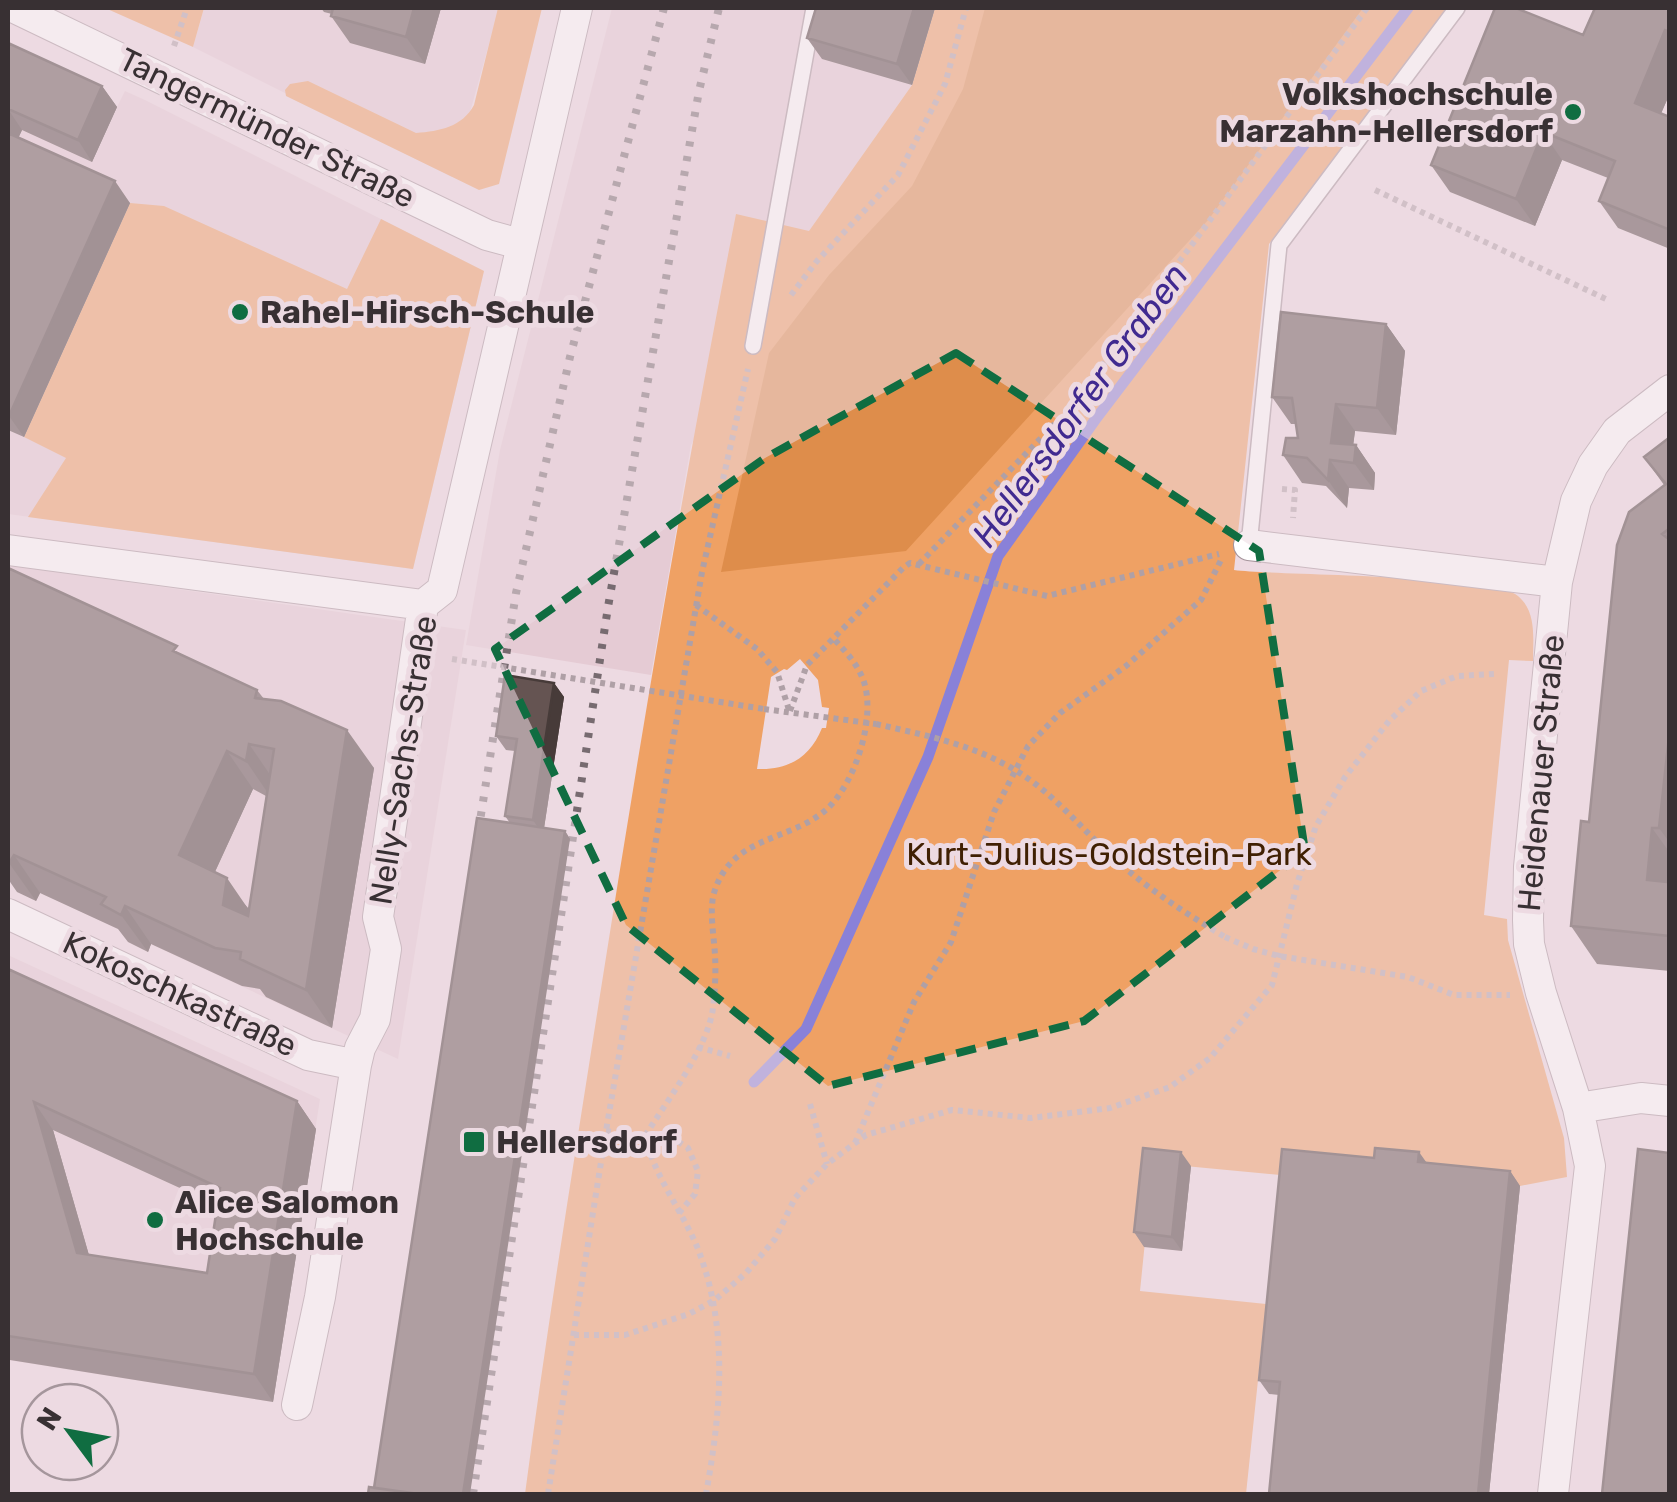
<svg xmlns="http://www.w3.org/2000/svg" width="1677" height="1502" viewBox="0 0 1677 1502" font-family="Rubik,sans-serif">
	<rect width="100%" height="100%" fill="#eddae2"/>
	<path fill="#e5cbd4" d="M204,8H499L452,177L193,47Z
		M612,8H935L912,85L809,232L691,445L651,675L466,645L500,450Z
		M8,58L117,107L125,91L145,100L484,271L413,569L8,514Z
		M8,565L466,630L398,1059L8,878Z
		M8,955L320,1099L273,1402L8,1360Z"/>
	<path fill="#efa164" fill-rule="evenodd" d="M105,8H204L193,47Z
		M498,8H542L499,184L479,190L286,96L285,90L290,84L308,81L416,133C440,131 462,127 474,105Z
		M935,8H1447L1269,244L1234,570C1279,576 1494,574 1518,596C1537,612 1533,639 1533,661L1509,660L1484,915L1507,919L1508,940L1564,1138L1567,1177L1520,1186L1428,1177L1290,1176L1153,1163L1140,1291L1266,1304L1246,1494H525C547,1327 574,1161 600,995C641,734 685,474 736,214L809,231L912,85ZM800,659L818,680L822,707L829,708L826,728H822C810,758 788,770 757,769L771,677L784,669L787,670Z
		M130,203L164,206L347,289L381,219L484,271L413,569L28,517L66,458L24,437Z"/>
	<path fill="#de8d4b" d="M985,8H1363L1209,219L906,551L721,572L769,353L829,275L912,186L963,89Z"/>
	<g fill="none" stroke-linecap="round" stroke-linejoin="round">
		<path stroke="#8981d8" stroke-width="11" d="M754,1082L806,1029L928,757L998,556L1095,420L1408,8"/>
		<g stroke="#a5949b" stroke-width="18">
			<path id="service" d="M753,346L814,8
				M1249,545L1279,245L1457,8"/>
		</g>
		<g stroke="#a5949b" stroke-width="32">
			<path id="minor" d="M15,8L487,235L520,244
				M1249,545L1557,582
				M8,550L423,605
				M8,914L308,1055L356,1065
				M1578,1108L1641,1098L1670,1101
				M297,1405L320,1297L356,1065L360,1048L375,1019L386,949L378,917L423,605L442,590L577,8
				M1553,1494L1590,1166L1578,1108L1541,993L1529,944L1528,920L1529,867L1557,582L1576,501L1593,465L1617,431L1670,390"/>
		</g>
		<path stroke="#afa0a6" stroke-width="6" stroke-dasharray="5 5" stroke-linecap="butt" d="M174,46L187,8
			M1375,190L1610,301
			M791,295L817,261L898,175L945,84L966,8
			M1282,489L1295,490L1293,518
			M919,564L1074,404L1367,8
			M696,605L757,649L777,672L789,710
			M764,709L876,724
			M790,711L807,665L903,568L910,563L1047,596L1219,554
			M1225,937L1253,949L1279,956L1408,977L1454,995H1510
			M698,1047L730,1056
			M810,1104L827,1164
			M606,1131L645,1136C666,1102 708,1048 713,1008C715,991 716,972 715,955C714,936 709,911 714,893C731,835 790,842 827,809C855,783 876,719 864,682C858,664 845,651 833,638
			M855,1143L914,1002L951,942L994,812L1028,746L1060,713L1126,666L1201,600L1222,558
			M679,1213L695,1194L698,1171L688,1148L667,1134L645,1136C655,1178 682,1210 698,1249C729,1329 721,1411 706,1494
			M574,1335H625L689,1314L715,1300L746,1273L775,1239L795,1198L827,1164L866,1135L952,1110L1031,1118L1110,1108L1170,1087L1210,1058L1272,985L1297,884L1316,826L1345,777L1389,721L1421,691L1457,676L1495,674
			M548,1494L606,1131L702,572L748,369"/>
		<use href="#service" stroke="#fff" stroke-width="15"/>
		<use href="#minor" stroke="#fff" stroke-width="30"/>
		<path stroke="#776b70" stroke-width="8" stroke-dasharray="5 10" stroke-linecap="butt" d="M476,846L516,593L570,357L664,8
			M473,1494L608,607L699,91L719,8"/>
		<path stroke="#afa0a6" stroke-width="6" stroke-dasharray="5 5" stroke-linecap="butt" d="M452,659L764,709
			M876,724C920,734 967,743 1008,766C1052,790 1081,829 1118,862C1151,891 1187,914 1225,937"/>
	</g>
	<path fill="#574847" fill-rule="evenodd" d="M321,8H441L425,64L350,43L331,16L332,14L324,12Z
		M935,8L912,85L822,59L807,38Z
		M1670,8V93L1661,113L1670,117V249L1618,228L1599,201L1608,178L1562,160L1535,226L1450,192L1431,165L1583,35Z
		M8,43L102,86L117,107L92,162L22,130L18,138L130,203L24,437L8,430Z
		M1386,324L1405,351L1396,435L1355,431L1353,445H1356L1375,473L1374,490L1349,488L1347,508L1326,486L1302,483L1283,455L1298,438L1296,424H1291L1272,397Z
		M1670,437V971L1597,964L1571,926L1664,485L1644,457Z
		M8,568L183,655L257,690L264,699L374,768L332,1028L266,997L260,989L242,986L151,944L148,952L128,942L118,929L40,893L36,901L17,892L8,879ZM253,789L266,796L249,909L215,872Z
		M554,683L564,697L544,828L565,831L570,839L374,1488L510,823L505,816L515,751L506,750L496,736Z
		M8,969L297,1101L316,1129L273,1402L10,1360L8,1356ZM53,1130L217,1205L207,1273L89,1255Z
		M1427,1163L1510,1171L1520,1186L1489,1494H1269L1279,1395L1269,1394L1259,1380Z
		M1191,1166L1182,1251L1144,1247L1134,1232Z"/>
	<path fill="#473b39" d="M414,8H441L425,64L406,37Z
		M914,8H935L912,85L897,64Z
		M1665,30L1670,36V93L1654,130L1635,103Z
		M102,86L117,107L92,162L78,140Z
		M8,109L22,130L13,150L8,142Z
		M1543,132L1562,160L1535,226L1516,199Z
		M115,181L130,203L24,437L9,416Z
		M1386,324L1405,351L1396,435L1377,408Z
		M1336,404L1355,431L1351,463L1331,443Z
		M1356,445L1375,473L1374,490L1354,463Z
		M1330,460L1349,488L1347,508L1328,480Z
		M554,683L564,697L543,835L533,820Z
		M1670,727V843L1659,828Z
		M347,730L374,768L332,1028L306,990Z
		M249,744L275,782L272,799L246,761Z
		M227,751L253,789L205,893L179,855Z
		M1652,828L1670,853V912L1647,880Z
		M565,831L570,839L470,1494H463Z
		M14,855L40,893L36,901L9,863Z
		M227,878L253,916L249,943L223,905Z
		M125,906L151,944L148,952L121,915Z
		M297,1101L316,1129L273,1402L254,1374Z
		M34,1102L53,1130L96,1280L77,1253Z
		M1181,1152L1191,1166L1182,1251L1172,1237Z
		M1419,1152L1429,1166L1418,1162Z
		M1510,1171L1520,1186L1489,1494H1478Z"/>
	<path fill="#655452" stroke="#473b39" stroke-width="2.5" fill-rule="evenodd" d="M333,8H414L406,37L331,16Z
		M816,8H914L897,64L807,38Z
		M1495,8H1516L1583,35L1595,8H1670V32L1665,30L1635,103L1670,117V230L1599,201L1615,161L1543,132L1516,199L1431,165Z
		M8,43L102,86L78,140L8,109Z
		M8,133L115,181L9,416L8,415Z
		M1281,312L1386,324L1377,408L1336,404L1331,443L1356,445L1354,463L1330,460L1328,480L1307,458L1283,455L1286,438H1298L1292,398L1272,397Z
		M1670,437V528L1662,534L1670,540V727L1659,828H1652L1647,880L1666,882L1670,864V936L1571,926L1581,821L1589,822L1617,545L1629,512L1666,484L1644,457Z
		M8,568L177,646L173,651L257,690L255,698L281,701L347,730L306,990L240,959L241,952L215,948L125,906L121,915L101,904L106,897L14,855L9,863L8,862ZM249,744L274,749L248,916L223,905L227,878L179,855L227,751L246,761Z
		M505,675L554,683L533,820L505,816L517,739L496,736Z
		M477,818L565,831L463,1494H419L374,1488Z
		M8,969L297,1101L254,1374L8,1336ZM34,1102L220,1188L207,1273L77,1253Z
		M1143,1148L1181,1152L1172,1237L1134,1232Z
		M1375,1148L1419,1152L1418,1162L1510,1171L1478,1494H1269L1280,1382L1259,1380L1282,1149L1374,1158Z
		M1638,1149L1670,1153V1494H1602Z
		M369,1487L419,1494H368Z"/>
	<path d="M0 0H1677V1502H0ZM956,353L1259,551L1305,851L1084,1021L828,1086L626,925L495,649L765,458Z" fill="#eddae2" fill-opacity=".55" fill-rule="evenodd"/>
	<path fill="none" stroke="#106d41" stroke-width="8" stroke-dasharray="20 12" stroke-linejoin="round" d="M956,353L1259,551L1305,851L1084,1021L828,1086L626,925L495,649L765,458Z"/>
	<g fill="#106d41" stroke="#eddae2" stroke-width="4">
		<circle cx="1573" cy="112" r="10"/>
		<circle cx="240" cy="312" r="10"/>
		<rect x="462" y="1130" width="24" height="24" rx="5"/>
		<circle cx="155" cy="1220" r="10"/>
	</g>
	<g text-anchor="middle" stroke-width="10" stroke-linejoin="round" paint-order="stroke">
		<g font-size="32" font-weight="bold" fill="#383033" stroke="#eddae2" text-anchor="start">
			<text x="1553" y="105" text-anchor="end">Volkshochschule<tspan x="1553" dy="37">Marzahn-Hellersdorf</tspan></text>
			<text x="260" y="323">Rahel-Hirsch-Schule</text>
			<text x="496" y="1153">Hellersdorf</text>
			<text x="175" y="1213">Alice Salomon<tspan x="175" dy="37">Hochschule</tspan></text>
		</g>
		<g font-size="32" fill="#383033" stroke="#eddae2">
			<text transform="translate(267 128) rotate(26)" y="11">Tangermünder Straße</text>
			<text transform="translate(403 760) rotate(-81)" y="11">Nelly-Sachs-Straße</text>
			<text transform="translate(1541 773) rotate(-85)" y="11">Heidenauer Straße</text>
			<text transform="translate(180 994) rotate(25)" y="11">Kokoschkastraße</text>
		</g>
		<g font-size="32" fill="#402003" stroke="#eddae2">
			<text x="1109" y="865">Kurt-Julius-Goldstein-Park</text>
		</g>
		<g font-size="35" font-style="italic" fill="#402a90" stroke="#eddae2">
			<text transform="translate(1080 405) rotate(-54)" y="12">Hellersdorfer Graben</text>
		</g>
	</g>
	<rect width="1677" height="1502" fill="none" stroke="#383033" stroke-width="20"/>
	<g transform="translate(70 1432) rotate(302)"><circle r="48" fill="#eddae2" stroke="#a5969c" stroke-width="2.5"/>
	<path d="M0-8L18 38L0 25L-18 38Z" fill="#106d41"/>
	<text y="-15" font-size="28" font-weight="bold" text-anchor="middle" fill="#383033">N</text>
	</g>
</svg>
